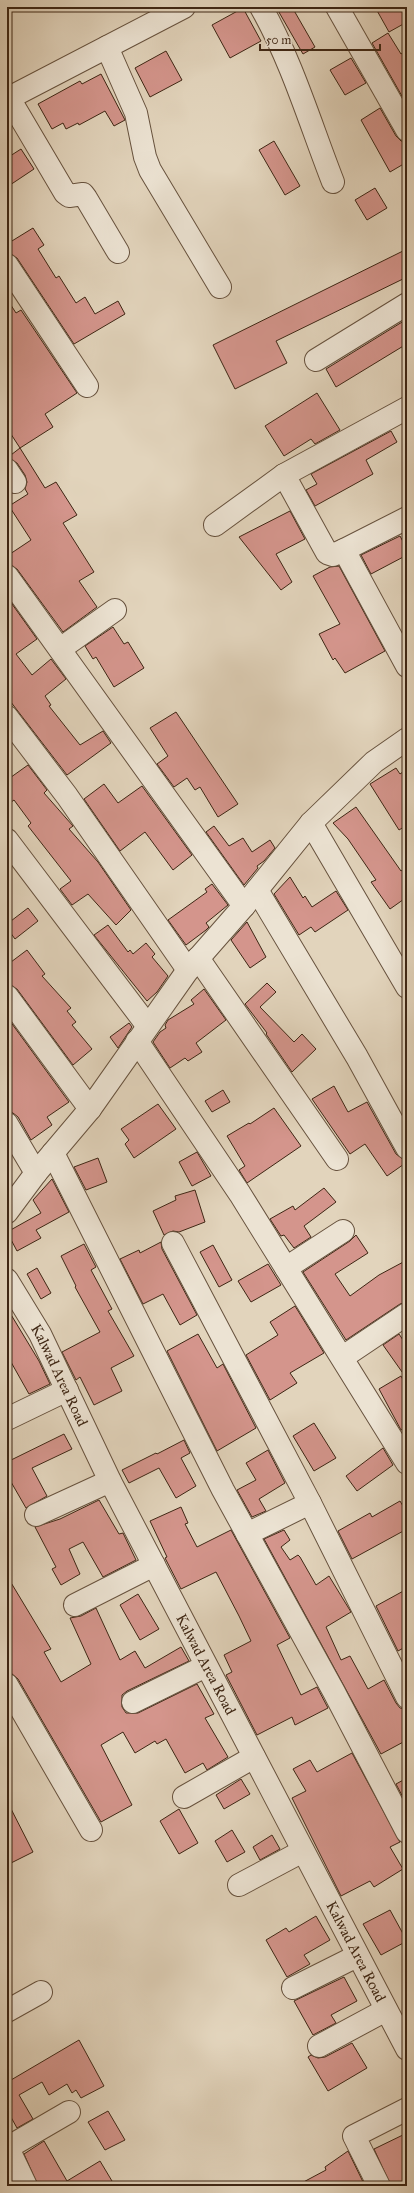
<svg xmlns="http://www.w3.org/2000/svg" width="414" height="2193" viewBox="0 0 414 2193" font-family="'IM FELL Great Primer',serif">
	<rect width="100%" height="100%" fill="#e2d4bc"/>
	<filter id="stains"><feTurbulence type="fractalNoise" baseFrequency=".005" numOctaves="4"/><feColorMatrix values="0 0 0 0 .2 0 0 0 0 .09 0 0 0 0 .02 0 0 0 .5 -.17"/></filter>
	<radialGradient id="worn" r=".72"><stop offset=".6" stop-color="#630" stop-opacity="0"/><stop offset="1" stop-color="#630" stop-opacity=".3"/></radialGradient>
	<path fill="#d4958c" stroke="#3e2614" d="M276,7H292L315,47L303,54Z
		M375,7H407V22L389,32Z
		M243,8L261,41L230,58L212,25Z
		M388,33L401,54L407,50V105L372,43Z
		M166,51L182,80L150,97L135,68Z
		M351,58L366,83L345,95L330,70Z
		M101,74L125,120L114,126L105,111L79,125L78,123L66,129L63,123L52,129L38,104L80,81L82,84Z
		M380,108L396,136L401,141L407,142V162L390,172L361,120Z
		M274,141L300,186L285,195L259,150Z
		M21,149L34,169L7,187V158Z
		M375,188L387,208L367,220L355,200Z
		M33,228L44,245L38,249L56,278L59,276L76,303L85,297L95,314L118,301L125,314L74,344L17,258L7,253V244Z
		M407,249V277L276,341L287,363L235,389L213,345Z
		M7,299L16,313L21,310L77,393L45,414L53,427L20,448L7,428Z
		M407,319V348L405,345L336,387L326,369Z
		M317,393L340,430L315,444L311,439L284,456L265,426Z
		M391,431L397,442L366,460L373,474L315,506L306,490L317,484L311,474Z
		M20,448L45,488L56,482L77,515L63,523L94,572L79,581L97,607L63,632L17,569L7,564V556L31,540L9,506L28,494L25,489L27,482L25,475L17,463L7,458Z
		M290,511L305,539L276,554L292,582L281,590L239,537Z
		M400,536L407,549V555L371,574L361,555Z
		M339,566L385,651L345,673L335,658L333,660L319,634L340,624L313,576L330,567Z
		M7,597L37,639L16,654L32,675L51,659L66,679L45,696L51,705L49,706L80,745L103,731L111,743L67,775L7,697Z
		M113,627L124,644L128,642L144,668L114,687L96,657L93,659L85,646Z
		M176,712L238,804L218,817L200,787L195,790L187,778L174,787L157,764L168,756L150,728Z
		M28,765L47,790L44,793L73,826L69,829L98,862L131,910L116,925L88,894L72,905L60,889L71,881L28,826L31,823L14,800L7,805V780Z
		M396,768L400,774L407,769V825L399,830L370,784Z
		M104,784L118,803L142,786L192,855L173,870L145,832L120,851L84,799Z
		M356,807L401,871L407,867V897L390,909L371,882L376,880L348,839L333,823Z
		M214,826L229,846L243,838L252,852L270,840L275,848L264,861L257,866L258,868L244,885L206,832Z
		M290,877L303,898L305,896L312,907L336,891L348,910L315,932L311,927L299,935L274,894Z
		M212,884L228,905L206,923L209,927L206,930L186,945L168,920L207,892L205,889Z
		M28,908L38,921L15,939L7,928V924Z
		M247,922L266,957L250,968L231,940Z
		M108,925L128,952L130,950L133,954L146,943L155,954L152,957L168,976L157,992L147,1001L94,935Z
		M27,950L45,974L42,976L71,1008L67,1011L76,1022L72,1025L92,1049L73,1065L17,989L7,984V965Z
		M267,983L276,992L260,1007L294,1042L302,1034L316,1049L292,1072L266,1034L267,1033L245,1004Z
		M204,989L226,1020L196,1043L202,1052L188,1061L185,1058L170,1068L153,1042L160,1032L166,1028L165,1025L168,1020L194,1004L191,1000Z
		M7,1017L69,1102L47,1117L52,1125L31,1140L18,1117L13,1113L7,1112Z
		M129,1023L132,1027L118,1048L110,1037Z
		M334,1086L348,1112L367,1102L396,1154L407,1162L387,1176L365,1144L350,1154L312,1099Z
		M223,1090L230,1102L212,1112L205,1101Z
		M158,1104L176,1129L134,1158L125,1144L129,1140L121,1129Z
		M274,1108L301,1146L247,1183L239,1170L245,1166L227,1136L249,1123L250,1124Z
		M197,1152L211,1176L192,1186L179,1162Z
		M98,1158L107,1182L86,1190L74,1167Z
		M52,1179L69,1212L36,1230L41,1238L17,1251L7,1232L41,1213L33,1200Z
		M324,1188L336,1202L304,1226L311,1237L294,1248L284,1235L281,1236L270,1219L293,1206L295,1210Z
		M195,1190L205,1222L179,1232L173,1231L164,1235L153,1211L176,1200L175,1196Z
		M356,1235L368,1253L335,1274L350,1296L379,1275L407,1260V1302L400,1304L346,1340L303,1272L350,1241Z
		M161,1242L162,1249L197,1315L180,1325L163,1294L143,1304L120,1259L139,1250L140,1253Z
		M84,1244L96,1267L91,1270L112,1309L108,1311L134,1356L111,1368L122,1391L94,1405L80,1377L76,1380L62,1352L100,1332L75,1287L76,1286L61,1256Z
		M213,1245L232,1280L219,1287L200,1252Z
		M268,1264L281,1285L251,1302L238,1281Z
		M37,1268L51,1293L41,1299L27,1274Z
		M295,1306L324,1353L290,1373L297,1383L270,1400L246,1355L278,1335L270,1322Z
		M7,1308L39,1361L50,1384L29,1394L7,1355Z
		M198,1334L217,1368L223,1364L256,1428L217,1451L167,1351Z
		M399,1334L407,1346V1379L383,1345Z
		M401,1376L407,1387V1427L401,1430L379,1389Z
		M314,1423L336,1458L314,1471L293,1436Z
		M64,1434L72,1449L32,1468L47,1496L26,1508L7,1475V1462Z
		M184,1440L190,1453L181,1458L196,1486L176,1498L159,1468L129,1483L122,1470L156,1453L157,1454Z
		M383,1448L393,1465L357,1491L346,1476Z
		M268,1450L285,1483L259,1499L266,1511L252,1517L237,1490L256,1480L246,1463Z
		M99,1500L119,1534L123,1533L136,1560L103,1577L83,1542L69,1549L80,1574L61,1585L52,1569L56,1567L35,1527L60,1519Z
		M400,1501L407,1513V1529L352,1559L338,1531L370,1513L372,1517Z
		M181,1507L188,1523L185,1524L197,1547L231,1530L290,1638L277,1645L301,1695L317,1687L328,1708L295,1725L292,1717L257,1735L226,1675L232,1672L224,1655L251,1641L239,1616L216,1572L181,1589L165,1558L167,1557L150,1521Z
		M284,1530L290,1540L281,1547L290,1560L298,1555L300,1557L316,1585L329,1576L351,1612L326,1627L341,1660L350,1656L368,1689L384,1680L396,1703L400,1708L407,1709V1740L381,1754L264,1539Z
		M7,1576L51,1649L44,1652L61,1682L91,1664L70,1618L81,1616L96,1608L120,1660L135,1651L145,1668L181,1647L189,1661L127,1691L122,1695V1707L126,1713H138L197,1684L214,1714L205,1718L228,1757L207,1770L203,1763L185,1773L166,1739L157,1744L155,1741L135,1753L123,1732L101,1745L132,1805L101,1822L18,1679L11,1673L7,1667Z
		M407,1589V1646L398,1651L376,1606Z
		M138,1594L159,1629L140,1640L120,1605Z
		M352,1753L400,1842L390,1847L403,1869L374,1887L370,1881L341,1896L292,1798L306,1791L293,1769L310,1760L317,1772Z
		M407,1778V1805L396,1784Z
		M241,1779L250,1794L224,1809L216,1795Z
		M7,1801L33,1852L7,1865Z
		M179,1809L198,1843L179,1854L160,1821Z
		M232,1830L245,1852L227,1862L215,1841Z
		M272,1835L280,1849L260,1860L253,1847Z
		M390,1910L407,1941L381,1955L363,1924Z
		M316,1916L330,1940L304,1955L310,1964L287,1977L266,1940L286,1928L289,1932Z
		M344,1977L357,2001L331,2015L336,2023L313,2035L294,2001Z
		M79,2040L104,2086L81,2098L76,2090L72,2093L67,2084L49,2095L42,2082L19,2095L33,2119L17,2128L7,2110V2074L11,2080Z
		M352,2043L367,2068L328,2091L308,2057L311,2055L318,2058L325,2057Z
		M108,2111L125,2140L105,2150L88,2122Z
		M407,2133V2186H391L374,2149Z
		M44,2141L67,2181L100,2161L115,2186H38L24,2154Z
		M348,2151L365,2186H296L326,2170L325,2167Z"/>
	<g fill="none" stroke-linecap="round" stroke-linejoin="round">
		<g stroke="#67523e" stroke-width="24">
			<g id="minor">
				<path d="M261,7C292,62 310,123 333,182"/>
				<path d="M337,7L407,130"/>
				<path d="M107,47L136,113L145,157L150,170L220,287"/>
				<path d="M9,98L65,193L69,196L83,194L86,198L118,252"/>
				<path d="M7,99L184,7"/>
				<path d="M7,265L87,386"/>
				<path d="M316,360L407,304"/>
				<path d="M7,470L15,482"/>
				<path d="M284,475L327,553L333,555L344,550"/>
				<path d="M407,518L344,550L407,666"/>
				<path d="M215,525L284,475L407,408"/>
				<path d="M7,576L244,906"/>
				<path d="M60,649L115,610"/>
				<path d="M7,717L67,796L188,970"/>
				<path d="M311,823L407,987"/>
				<path d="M7,840L147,1025"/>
				<path d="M257,890L357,1057L407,1148"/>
				<path d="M198,958L337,1159"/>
				<path d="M7,996L90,1109"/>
				<path d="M137,1041L240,1194L407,1463"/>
				<path d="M7,1124L36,1173"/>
				<path d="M53,1153L223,1490L334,1692L407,1832"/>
				<path d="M7,1212L36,1173L90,1109L188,970L244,906L311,823L374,762L407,739"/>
				<path d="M173,1243L310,1503L407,1697"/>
				<path d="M286,1268L343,1231"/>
				<path id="s1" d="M7,1280L40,1334L110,1481L407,2049"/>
				<path d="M343,1357L407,1314"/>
				<path d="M7,1419L67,1390"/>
				<path d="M36,1515L110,1481"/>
				<path d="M247,1534L310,1503"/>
				<path d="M75,1605L154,1565"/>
				<path d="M7,1685L91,1830"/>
				<path d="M133,1702L206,1666"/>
				<path d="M184,1797L254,1757"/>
				<path d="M239,1885L303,1851"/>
				<path d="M293,1988L357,1956"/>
				<path d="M7,2011L41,1992"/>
				<path d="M319,2046L386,2010"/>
				<path d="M7,2146L26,2186"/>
				<path d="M7,2148L69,2112"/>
				<path d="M379,2186L354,2136L407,2109"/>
			</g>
		</g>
		<use href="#minor" stroke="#ece3d3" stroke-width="22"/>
	</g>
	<g text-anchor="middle" stroke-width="3.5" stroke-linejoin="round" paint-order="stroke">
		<g font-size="15" fill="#3e2614" stroke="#ece3d3">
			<text dy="5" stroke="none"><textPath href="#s1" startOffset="109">Kalwad Area Road</textPath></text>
			<text dy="5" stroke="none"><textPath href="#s1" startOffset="433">Kalwad Area Road</textPath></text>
			<text dy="5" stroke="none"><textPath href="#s1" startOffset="757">Kalwad Area Road</textPath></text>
		</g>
	</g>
	<rect width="414" height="2193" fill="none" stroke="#e2d4bc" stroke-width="24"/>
	<rect x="8" y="8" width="398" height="2177" fill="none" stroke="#3e2614" stroke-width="2"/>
	<rect x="12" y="12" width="390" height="2169" fill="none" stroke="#3e2614"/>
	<path d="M260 44v6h120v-6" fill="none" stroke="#3e2614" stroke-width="2"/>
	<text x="266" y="44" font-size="12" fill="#3e2614" stroke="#ece3d3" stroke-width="3" paint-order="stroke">50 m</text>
	<rect width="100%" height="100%" filter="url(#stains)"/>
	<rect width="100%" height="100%" fill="url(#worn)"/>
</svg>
